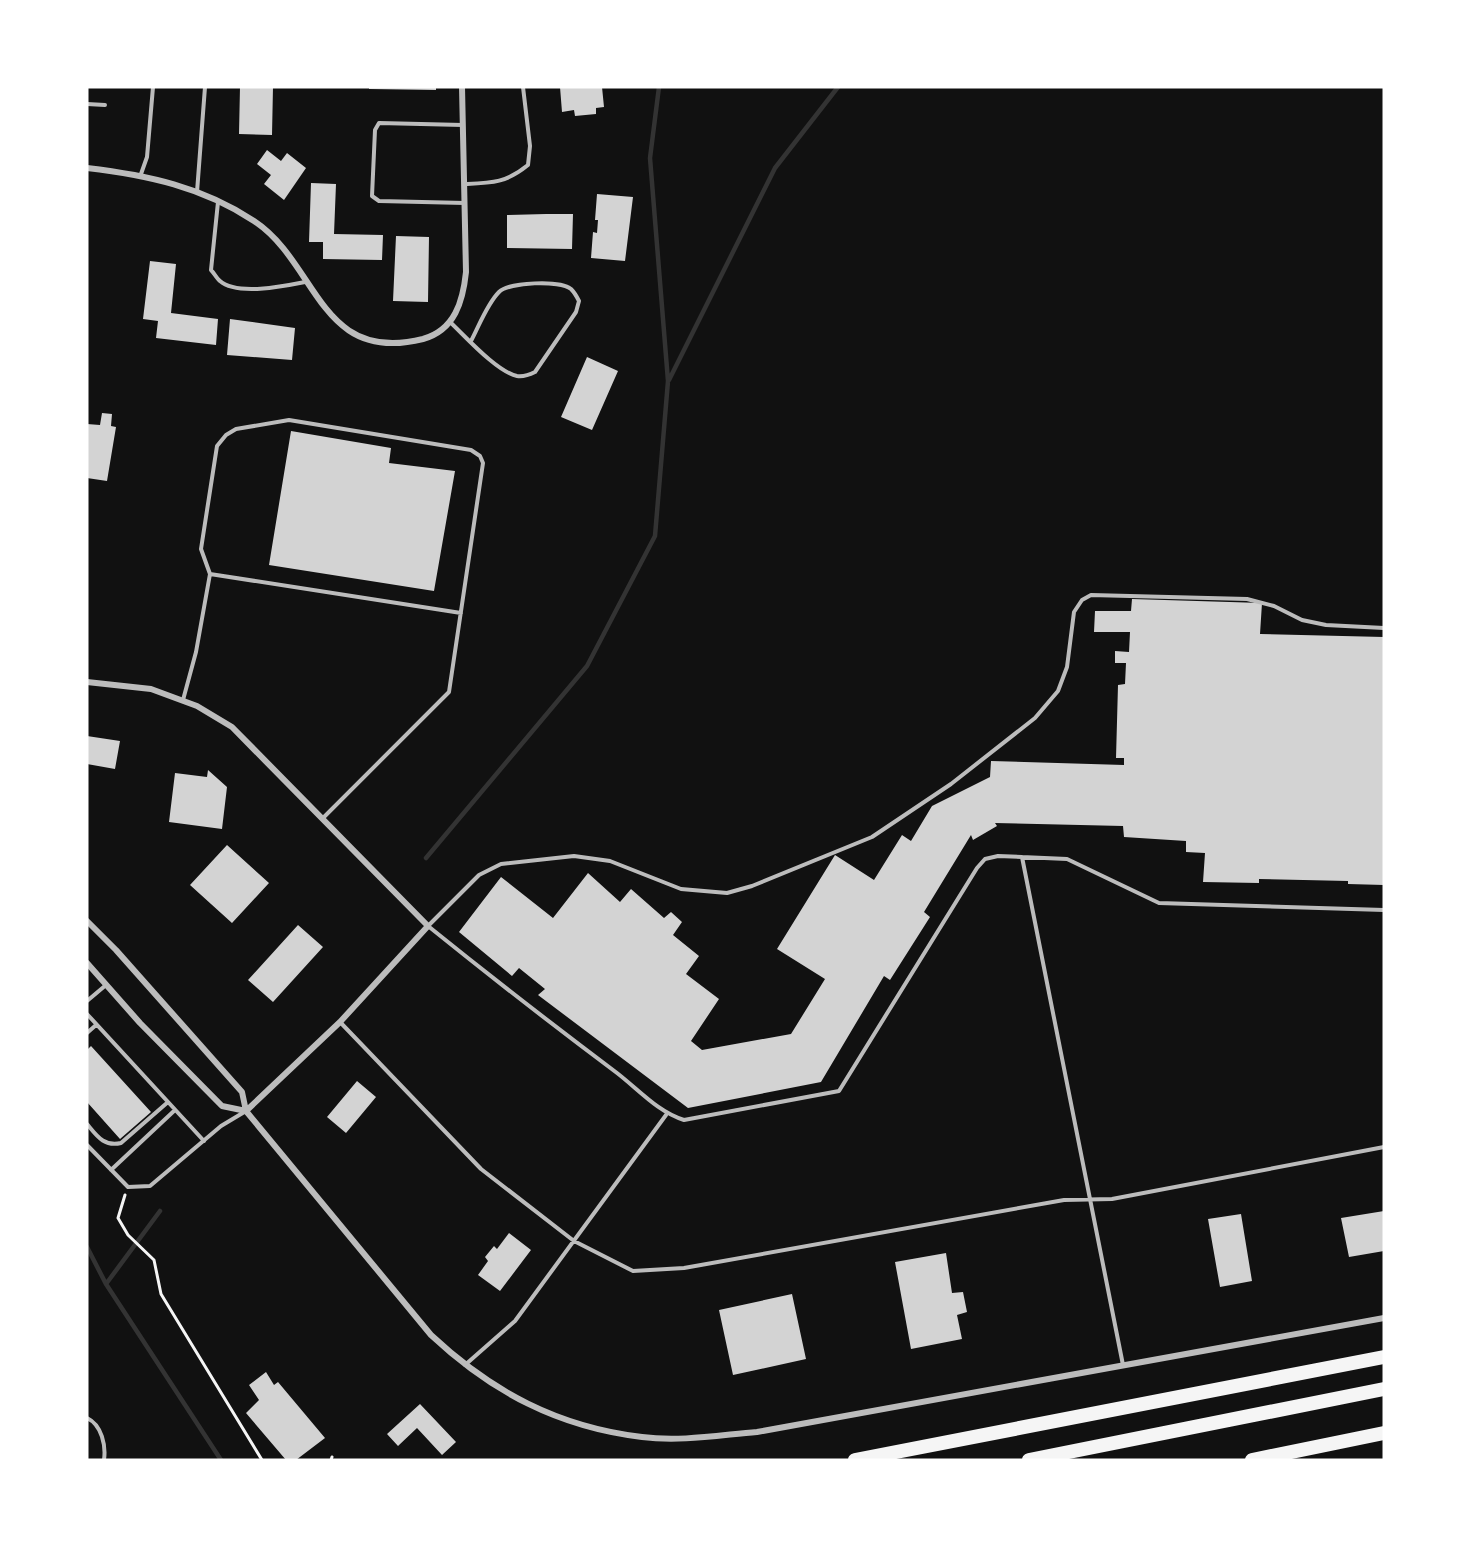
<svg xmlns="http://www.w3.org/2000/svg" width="1471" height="1547" viewBox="0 0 1471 1547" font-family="Karla,sans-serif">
	<rect width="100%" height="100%" fill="#111"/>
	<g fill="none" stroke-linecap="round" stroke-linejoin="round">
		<path stroke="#333" stroke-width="4.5" d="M669,380L775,168L838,87
			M426,858L587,666L655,536L668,381L650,158L659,87
			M87,1247L106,1284L221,1460
			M106,1284L160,1211"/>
	</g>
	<path fill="#d3d3d3" d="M240,87H273L272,135L239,134Z
		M369,87H436V90L369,89Z
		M560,87H602L604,107L596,108V114L575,116L574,110L562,112Z
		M267,150L281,161L287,153L306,168L284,200L264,184L271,175L257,164Z
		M311,183L336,184L334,234L383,235L382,260L323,259V242H309Z
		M597,194L633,197L625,261L591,258L593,232L597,233L598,220H595Z
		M546,214H573L572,249L507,248V215Z
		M396,236L429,237L428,302L393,301Z
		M150,261L176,264L171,313L218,319L216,345L156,338L158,321L143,319Z
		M230,319L295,328L292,360L227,355Z
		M587,357L618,371L592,430L561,417Z
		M102,413L112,414L111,426L116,427L107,481L87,478V424L100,425Z
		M291,431L391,448L389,463L455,471L434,591L269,565Z
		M1132,599L1262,603L1260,634L1384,637V885L1348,884V881L1259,879V883L1203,882L1205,853L1186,852V841L1124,837L1123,826L995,823L997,826L973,840L971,835L924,912L930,917L890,980L884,976L821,1082L688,1108L538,995L545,989L519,968L512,976L459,932L501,877L553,918L588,873L620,902L631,889L664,918L671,912L682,922L673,935L699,956L686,974L719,999L691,1041L702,1050L791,1034L825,979L777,949L835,855L874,880L902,835L911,841L932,806L990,777L991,761L1124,765V758H1116L1118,685L1125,684L1126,663H1115V651L1129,652L1130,632H1094L1095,611H1131Z
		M87,736L120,741L115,769L87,764Z
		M208,770L227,787L222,829L169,822L175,773L207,777Z
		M227,845L269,883L232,923L190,885Z
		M298,925L323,947L273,1002L248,980Z
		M91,1046L151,1112L120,1139L87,1102V1050Z
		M357,1081L376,1097L346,1133L327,1117Z
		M1384,1211V1251L1349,1257L1341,1218Z
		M1241,1214L1252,1281L1220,1287L1208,1219Z
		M509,1233L531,1250L500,1291L478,1275L488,1261L485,1257L494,1246L497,1249Z
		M946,1253L952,1293L963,1292L967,1312L957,1315L962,1339L911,1349L895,1262Z
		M792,1294L806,1359L733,1375L719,1310Z
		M266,1372L274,1385L278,1382L325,1438L296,1460H286L246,1413L259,1400L249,1385Z
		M420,1404L456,1442L442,1455L417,1428L398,1446L387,1434Z"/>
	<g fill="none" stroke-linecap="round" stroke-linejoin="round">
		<path stroke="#f5f5f5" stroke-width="3" d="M125,1195L118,1218L128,1235L154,1260L161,1294L262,1460
			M331,1460L332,1457"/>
		<path stroke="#bcbcbc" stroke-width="4" d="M87,104L105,105
			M463,125L379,123L375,130L372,196L379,201L465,203
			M141,174L147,157L153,87
			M465,184C492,183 506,183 528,165L530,146L523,87
			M197,192L205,87
			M218,202L211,270C214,273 217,279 220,281C237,296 285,286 305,282
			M450,322C466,337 497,372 517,376C524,377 529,375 535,372L576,312L579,301C577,297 574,292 571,289C560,280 509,282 499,292C487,304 479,326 471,341
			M210,574L461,613
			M1384,628L1326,625L1302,620L1274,606L1247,599L1091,595L1082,600L1074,612L1067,667L1058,691L1035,718L951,784L872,837L752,886L727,893L681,889L610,861L574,856L501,864L479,875L428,926C490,976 553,1025 617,1073C639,1090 658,1112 684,1120L839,1091L977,868L985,859L998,856L1067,859L1159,903L1384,910
			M183,700L196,652L210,574L201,549L217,446L226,435L236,429L289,420L471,450L480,456L483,463L449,692L323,818
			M1022,857L1123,1365
			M87,1001L106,985
			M87,1014L204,1141
			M340,1022L481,1169L574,1241L633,1271L684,1268L1064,1200L1112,1199L1384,1147
			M87,1033L96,1025
			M87,1124C97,1136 104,1147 121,1143L168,1102
			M87,1145L128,1187L150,1186L221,1126L246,1111
			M111,1170L175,1110
			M465,1365L515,1321L666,1115
			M87,1418C102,1425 106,1446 104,1460"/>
		<path stroke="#bcbcbc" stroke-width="6" d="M87,168C147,175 203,187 254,221C318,263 319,365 423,339C455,330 463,301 466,272L462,87
			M87,682L151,689L197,706L232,727L428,926L340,1022L246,1111
			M87,921L116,950L242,1092L246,1111L431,1335C492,1392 558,1427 642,1437C680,1442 720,1435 757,1432L1384,1318
			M87,963L140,1023L222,1106L246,1111"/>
		<path stroke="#f5f5f5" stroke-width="14" d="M855,1460L1384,1357
			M1029,1460L1384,1389
			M1252,1460L1384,1433"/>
	</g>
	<rect width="1471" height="1547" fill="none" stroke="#ffffff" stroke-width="177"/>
</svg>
